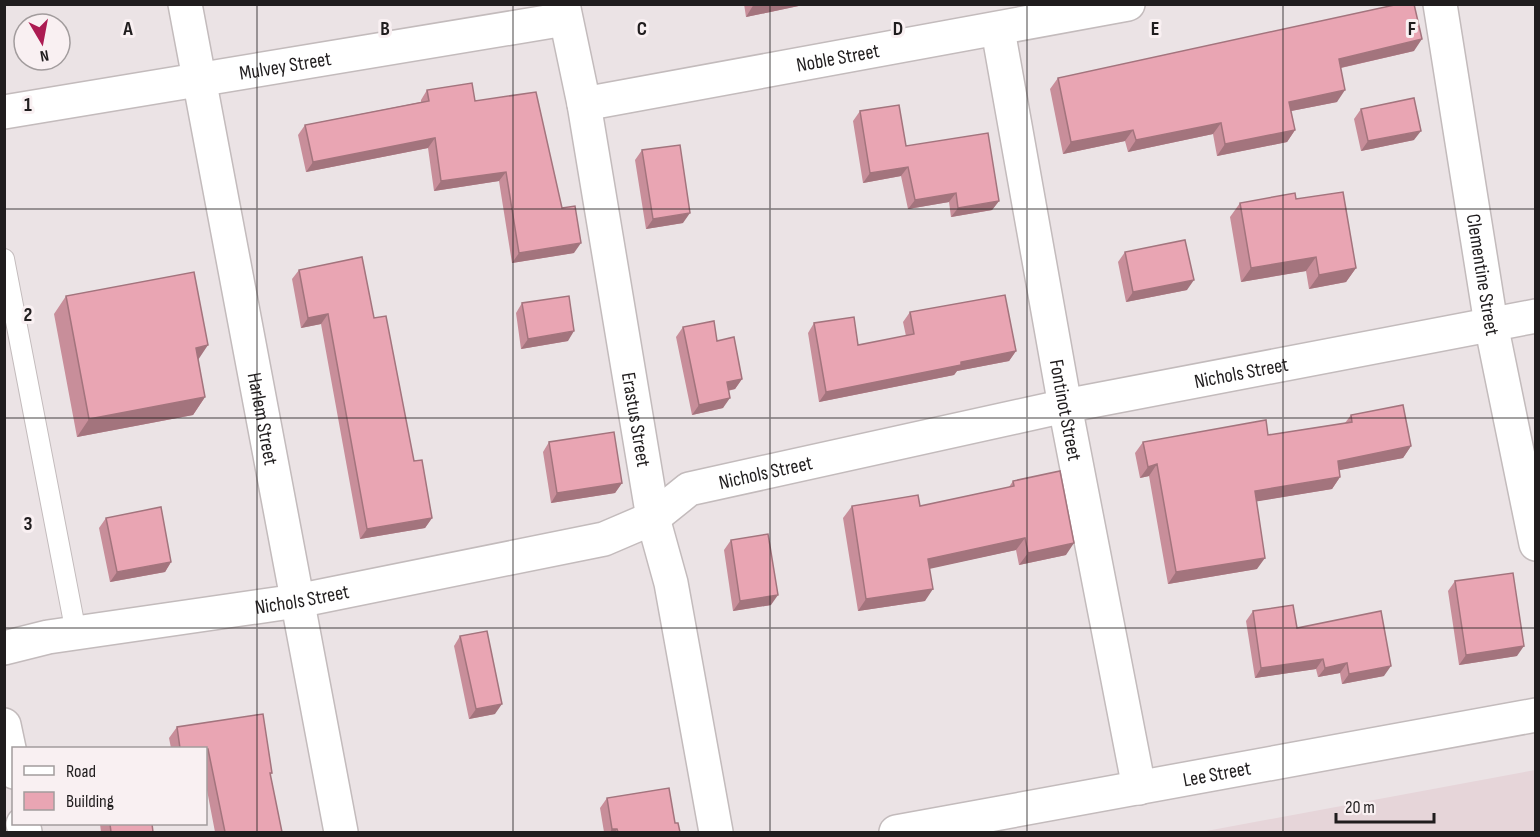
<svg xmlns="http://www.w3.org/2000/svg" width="1540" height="837" viewBox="0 0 1540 837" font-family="'Sofia Sans Condensed',sans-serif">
	<rect width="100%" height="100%" fill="#ebe3e5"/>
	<path fill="#e6d5d9" d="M1535,770V832H1201Z"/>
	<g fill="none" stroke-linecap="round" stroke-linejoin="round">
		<g stroke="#c3bbbc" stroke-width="22">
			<path id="service" d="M4,259L76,633"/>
		</g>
		<g stroke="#c3bbbc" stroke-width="36">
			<g id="minor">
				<path id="s1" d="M185,4L341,832"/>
				<path id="s2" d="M563,4L584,104L653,518L671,583L716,832"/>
				<path id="s3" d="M1440,4L1491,324L1536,544"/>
				<path id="s4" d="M998,30L1065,406L1139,788"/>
				<path id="s5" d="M584,104L1128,4"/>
				<path id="s6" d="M4,112L565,19"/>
				<path id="s7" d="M4,648L48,637L297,601L604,539L653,518L689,489L1065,406L1536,316"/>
				<path id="s8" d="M896,832L1536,715"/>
			</g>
		</g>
		<g stroke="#c3bbbc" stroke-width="36">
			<path id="secondary" d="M4,725L14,772
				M23,824L25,832"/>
		</g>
		<use href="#service" stroke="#fff" stroke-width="20"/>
		<use href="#minor" stroke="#fff" stroke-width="33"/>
		<use href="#secondary" stroke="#fff" stroke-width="33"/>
	</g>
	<path fill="#c88e9a" d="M744,4H808L746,17Z
		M1414,51L1341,68L1337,102L1291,111L1295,130L1287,142L1217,156L1213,134L1128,152L1125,141L1063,154L1050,89L1058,78Z
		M427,90L475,101L562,208L574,253L512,263L499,181L434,191L428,148L306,172L298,135L305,125L421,102V100Z
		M1361,109L1414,140L1361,151L1354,119Z
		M860,111L906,146L999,201L992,210L951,217L949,202L908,209L901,176L863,183L853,121Z
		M642,150L683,223L646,229L635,160Z
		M1296,199L1356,268L1346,282L1309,289L1306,271L1241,282L1230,217L1240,203Z
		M1125,252L1187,290L1126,302L1118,262Z
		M299,270L374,318L414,461L432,518L425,528L360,539L321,324L301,328L292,279Z
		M66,296L198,360L205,397L193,415L77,437L54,314Z
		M522,303L568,341L521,349L516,313Z
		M910,312L1016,351L1009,361L957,371L954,375L819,402L808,333L814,323L858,345L906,336L903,322Z
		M683,327L717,341L742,379L735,389L728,391L723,408L692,415L676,337Z
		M1351,415L1411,446L1403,458L1339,470L1340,477L1332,489L1257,501V569L1168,584L1149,476L1140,478L1135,453L1143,442L1268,435L1345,423Z
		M549,442L622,483L615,493L551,503L543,452Z
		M1013,481L1066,555L1019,565L1016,550L930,568L925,601L858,611L843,518L852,506H920L1009,487Z
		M106,518L171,562L165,572L110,582L99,528Z
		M731,540L771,605L733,611L724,550Z
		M1455,581L1517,656L1459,665L1448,591Z
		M1253,611L1297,628L1384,676L1342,684L1340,673L1318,677L1316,669L1255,678L1246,621Z
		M460,636L495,714L469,719L454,646Z
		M177,727L272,773L270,776L282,832H215L206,785V748H171L169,738Z
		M607,798L675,823L680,832H604L600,808Z
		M100,824H152L153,832H101Z"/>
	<path fill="#a3747d" d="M754,4H808L746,17Z
		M1422,39L1414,51L1331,70L1339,59Z
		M1345,90L1337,102L1281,113L1289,102Z
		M1221,123L1213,134L1128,152L1136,140Z
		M1133,130L1125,141L1063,154L1071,142Z
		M1295,130L1287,142L1217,156L1225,144Z
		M1421,131L1414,140L1361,151L1368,141Z
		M435,138L428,148L306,172L313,162Z
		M908,167L901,176L863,183L870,173Z
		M506,172L499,181L434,191L441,181Z
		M956,193L949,202L908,209L915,200Z
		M999,201L992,210L951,217L958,208Z
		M690,213L683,223L646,229L653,219Z
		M581,243L574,253L512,263L519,253Z
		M1316,257L1306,271L1241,282L1251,268Z
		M1356,268L1346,282L1309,289L1319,275Z
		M1194,280L1187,290L1126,302L1133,292Z
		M328,314L321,324L301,328L308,318Z
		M574,331L568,341L521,349L528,339Z
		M208,345L196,363V348Z
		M1016,351L1009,361L957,371L954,375L819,402L826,392L961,362Z
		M742,379L735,389L720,392L727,382Z
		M205,397L193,415L77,437L89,419Z
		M730,398L723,408L692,415L699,405Z
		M1411,446L1403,458L1330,472L1338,461Z
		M1157,464L1149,476L1140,478L1148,467Z
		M1340,477L1332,489L1247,503L1255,491Z
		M622,483L615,493L551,503L557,493Z
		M432,518L425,528L360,539L367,529Z
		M1025,538L1016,550L920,571L928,559Z
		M1074,543L1066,555L1019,565L1028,553Z
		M1265,558L1257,569L1168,584L1176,572Z
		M171,562L165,572L110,582L117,572Z
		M933,589L925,601L858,611L866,599Z
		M778,595L771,605L733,611L740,601Z
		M1524,646L1517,656L1459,665L1466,655Z
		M1323,659L1316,669L1255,678L1261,668Z
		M1347,663L1340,673L1318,677L1325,668Z
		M1391,666L1384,676L1342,684L1349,674Z
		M502,704L495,714L469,719L476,709Z
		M612,829H617L615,832H610Z"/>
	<path fill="#e9a5b3" stroke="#a3747d" stroke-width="1.5" d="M1399,4H1414L1422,39L1339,59L1345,90L1289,102L1295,130L1225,144L1221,123L1136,140L1133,130L1071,142L1058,78Z
		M472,83L475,101L536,92L562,208L575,206L581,243L519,253L506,172L441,181L435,138L313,162L305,125L429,101L427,90Z
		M1414,98L1421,131L1368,141L1361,109Z
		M899,105L906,146L988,133L999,201L958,208L956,193L915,200L908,167L870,173L860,111Z
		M680,145L690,213L653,219L642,150Z
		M1343,192L1356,268L1319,275L1316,257L1251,268L1240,203L1295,193L1296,199Z
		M1185,240L1194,280L1133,292L1125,252Z
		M362,257L374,318L386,316L414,461L422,460L432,518L367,529L328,314L308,318L299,270Z
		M194,272L208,345L196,348L205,397L89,419L66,296Z
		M1005,295L1016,351L961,362V365L826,392L814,323L854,317L858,345L914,334L910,312Z
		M569,296L574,331L528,339L522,303Z
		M714,321L717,341L734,337L742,379L727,382L730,398L699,405L683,327Z
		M1403,405L1411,446L1338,461L1340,477L1255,491L1265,558L1176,572L1157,464L1148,467L1143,442L1266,420L1268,435L1352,422L1351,415Z
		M614,432L622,483L557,493L549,442Z
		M1060,471L1074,543L1028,553L1025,538L928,559L933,589L866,599L852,506L918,495L920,506L1014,486L1013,481Z
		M161,507L171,562L117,572L106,518Z
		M768,534L778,595L740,601L731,540Z
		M1513,573L1524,646L1466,655L1455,581Z
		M1293,605L1297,628L1381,611L1391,666L1349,674L1347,663L1325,668L1323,659L1261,668L1253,611Z
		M487,631L502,704L476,709L460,636Z
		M263,714L272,773H270L282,832H225L208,749L180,748L177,727Z
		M669,788L675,823H678L680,832H618L617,829H612L607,798Z
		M110,824H152L153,832H111Z"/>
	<path fill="none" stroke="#201d1e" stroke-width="1.5" stroke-opacity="0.55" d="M257,4V832M513,4V832M770,4V832M1027,4V832M1283,4V832M4,209H1536M4,418H1536M4,628H1536"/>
	<g text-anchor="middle" stroke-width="6" stroke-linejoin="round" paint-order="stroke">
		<g font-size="20" fill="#201d1e" stroke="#f9f0f2">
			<text dy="7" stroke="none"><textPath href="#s5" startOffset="258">Noble Street</textPath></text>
			<text dy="7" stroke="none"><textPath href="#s6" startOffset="285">Mulvey Street</textPath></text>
			<text dy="7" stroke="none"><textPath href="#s3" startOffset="274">Clementine Street</textPath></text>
			<text dy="7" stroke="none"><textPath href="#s7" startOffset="1274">Nichols Street</textPath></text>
			<text dy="7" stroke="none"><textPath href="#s4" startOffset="386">Fontinot Street</textPath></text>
			<text dy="7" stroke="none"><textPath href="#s1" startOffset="422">Harlem Street</textPath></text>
			<text dy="7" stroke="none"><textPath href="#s2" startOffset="422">Erastus Street</textPath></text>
			<text dy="7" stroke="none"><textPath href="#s7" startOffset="788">Nichols Street</textPath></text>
			<text dy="7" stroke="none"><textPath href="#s7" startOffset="302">Nichols Street</textPath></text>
			<text dy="7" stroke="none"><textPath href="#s8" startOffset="326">Lee Street</textPath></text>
		</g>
	</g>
	<g font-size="20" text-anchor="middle" font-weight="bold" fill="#201d1e" stroke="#f9f0f2" stroke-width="6" stroke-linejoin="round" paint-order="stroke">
		<text x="128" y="35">A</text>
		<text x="385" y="35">B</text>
		<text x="642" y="35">C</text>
		<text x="898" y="35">D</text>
		<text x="1155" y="35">E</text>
		<text x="1412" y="35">F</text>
		<text x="28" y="111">1</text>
		<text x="28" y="321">2</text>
		<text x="28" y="530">3</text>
	</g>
	<rect width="1540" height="837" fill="none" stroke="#201d1e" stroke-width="12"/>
	<rect x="12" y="747" width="195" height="78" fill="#f9f0f2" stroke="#a29c9d" stroke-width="1.5"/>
	<rect x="24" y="766" width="30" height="9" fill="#ffffff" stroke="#a29c9d" stroke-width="1.5"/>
	<text x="66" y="777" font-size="18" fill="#201d1e">Road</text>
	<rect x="24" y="792" width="30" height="18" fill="#e9a5b3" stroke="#a29c9d" stroke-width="1.5"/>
	<text x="66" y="807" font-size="18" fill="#201d1e">Building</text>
	<g transform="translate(42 42) rotate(170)"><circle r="28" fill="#f9f0f2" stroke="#a29c9d" stroke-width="1.5"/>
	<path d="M0-4.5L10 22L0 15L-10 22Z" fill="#ac1b52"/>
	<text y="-9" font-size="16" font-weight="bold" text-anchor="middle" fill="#201d1e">N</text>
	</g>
	<path d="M1336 813v9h98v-9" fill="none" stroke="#201d1e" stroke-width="3"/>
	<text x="1345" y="813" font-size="18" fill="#201d1e" stroke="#f9f0f2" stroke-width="4.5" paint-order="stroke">20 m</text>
</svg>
